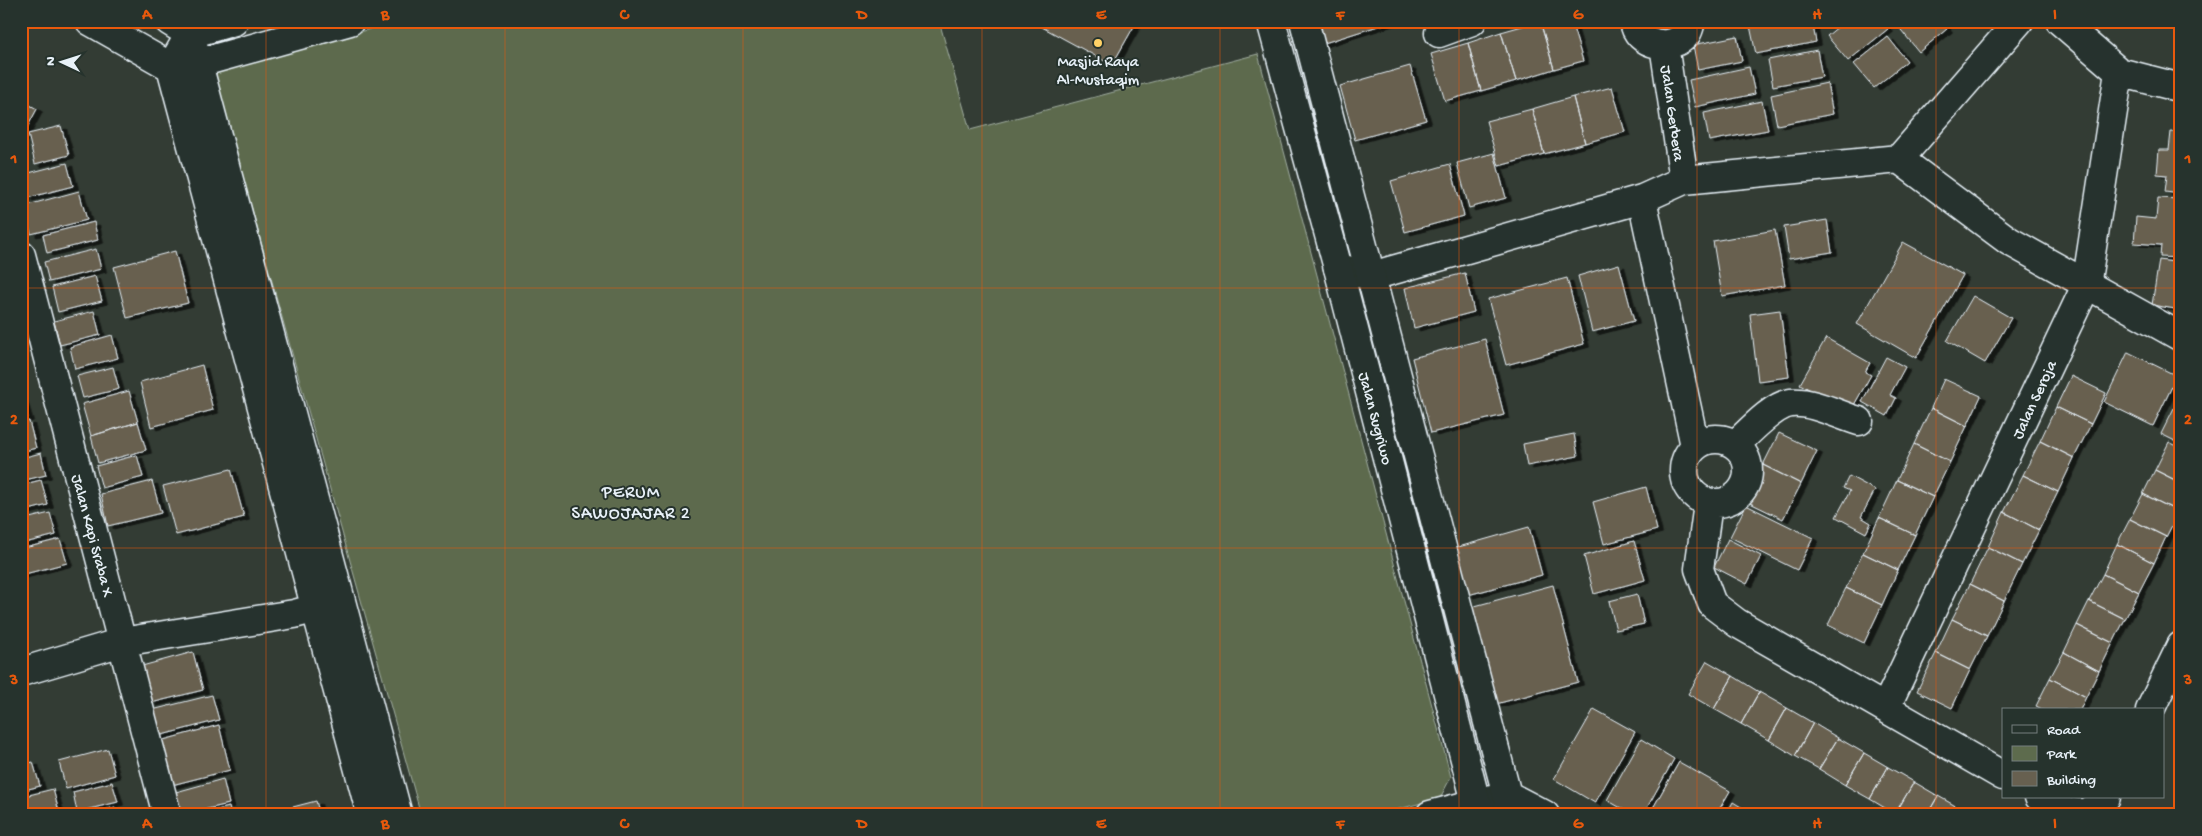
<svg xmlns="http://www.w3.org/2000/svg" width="2202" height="836" viewBox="0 0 2202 836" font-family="'Gochi Hand',sans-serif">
	<defs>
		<filter id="shadow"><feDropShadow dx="5.5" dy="3" stdDeviation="0" flood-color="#0009"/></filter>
	</defs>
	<rect width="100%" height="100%" fill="#333c34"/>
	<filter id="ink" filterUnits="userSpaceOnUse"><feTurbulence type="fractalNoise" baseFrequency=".02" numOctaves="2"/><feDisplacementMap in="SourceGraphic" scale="10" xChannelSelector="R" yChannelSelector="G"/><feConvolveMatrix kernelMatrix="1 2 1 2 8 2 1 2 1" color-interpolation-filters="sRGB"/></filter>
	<g filter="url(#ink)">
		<path fill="#5d6b4d" stroke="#a2aea2" d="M401,21H939L970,130L1258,54L1451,777L1440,798L1377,815H421L213,70Z"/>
		<path fill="#676050" stroke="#e8f1f8" filter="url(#shadow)" d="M1031,21H1137L1112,65Z
			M1315,21H1394L1321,44Z
			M1540,21H1571L1583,61L1554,69Z
			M1540,21L1554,69L1516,81L1501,32Z
			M1749,21H1812L1816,42L1756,54Z
			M1845,21H1881L1888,29L1848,61L1827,36Z
			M1902,21H1941L1947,29L1919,52L1897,25Z
			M1501,32L1516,81L1481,91L1468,43Z
			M1737,36L1742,61L1698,70L1693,45Z
			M1888,37L1907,61L1874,88L1854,64Z
			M1468,43L1481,91L1445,101L1431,54Z
			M1817,50L1822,77L1773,86L1768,60Z
			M1410,66L1426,120L1355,140L1340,86Z
			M1749,67L1755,94L1695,107L1689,80Z
			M1827,83L1833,114L1777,125L1771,95Z
			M1612,87L1625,132L1585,143L1573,97Z
			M1573,97L1585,143L1544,154L1532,109Z
			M21,100L37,109L21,139Z
			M1762,101L1768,130L1709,141L1704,113Z
			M1532,109L1544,154L1499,166L1486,121Z
			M61,126L69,155L35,164L28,134Z
			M2171,132L2181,133V194L2165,192L2167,175L2157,174L2159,150H2169Z
			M1494,153L1506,198L1469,208L1457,163Z
			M67,163L73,186L27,198L21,175Z
			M1450,164L1464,216L1405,232L1391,181Z
			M79,191L87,220L31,234L24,206Z
			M2158,198L2181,199V258L2160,257L2161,245L2134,243L2136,217L2156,219Z
			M1827,220L1832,252L1789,259L1784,227Z
			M94,222L98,240L47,253L43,235Z
			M1775,230L1785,285L1722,296L1713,241Z
			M1903,242L1963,275L1916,358L1857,324Z
			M96,249L101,269L49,282L44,262Z
			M175,251L188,303L127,318L114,267Z
			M2159,260L2181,263V310L2152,305Z
			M1619,264L1634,321L1592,332L1578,276Z
			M1465,273L1474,312L1414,328L1405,288Z
			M95,276L102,301L58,312L52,287Z
			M1567,278L1584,344L1506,365L1488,299Z
			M1973,296L2011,318L1985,363L1947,341Z
			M1780,310L1789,377L1758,381L1750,314Z
			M94,311L100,335L60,345L54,321Z
			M112,335L118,358L75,369L70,347Z
			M1826,338L1870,363L1865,372L1871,375L1850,412L1800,384Z
			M1485,339L1504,415L1431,433L1412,358Z
			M2128,352L2177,376L2153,426L2104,402Z
			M1886,357L1905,367L1890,395L1896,398L1887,416L1862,402Z
			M202,365L213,410L151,427L140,382Z
			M113,367L119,389L83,398L77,376Z
			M2071,376L2106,393L2091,424L2056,407Z
			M1944,379L1981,396L1967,426L1931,408Z
			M129,391L138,422L91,436L82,404Z
			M22,398L28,418L21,419V399Z
			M2056,407L2091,424L2074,458L2040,441Z
			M1931,408L1967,426L1950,462L1914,444Z
			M2174,408L2181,411V444L2161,434Z
			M29,421L36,448L21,452V423Z
			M138,422L146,450L98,463L91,436Z
			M1779,433L1817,451L1801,484L1763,465Z
			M1574,434L1578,456L1527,466L1523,444Z
			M2040,441L2074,458L2058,492L2023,475Z
			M2169,442L2181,448V483L2155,470Z
			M1914,444L1950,462L1933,497L1897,480Z
			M41,453L46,475L21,481V458Z
			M137,455L143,477L102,488L96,466Z
			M1763,465L1801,484L1783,519L1746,501Z
			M231,469L244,517L176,535L163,486Z
			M2155,470L2181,483L2179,512L2143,494Z
			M2023,475L2058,492L2039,530L2004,512Z
			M1849,476L1875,490L1861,517L1871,523L1866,533L1836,517L1850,491L1843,488Z
			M41,480L48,505L21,512V485Z
			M1897,480L1933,497L1915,535L1879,518Z
			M152,481L161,513L108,526L101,494Z
			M1646,487L1657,530L1604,544L1593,502Z
			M2143,494L2179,512L2166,537L2130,519Z
			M1746,505L1813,538L1797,570L1730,537Z
			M2004,512L2039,530L2022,564L1988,547Z
			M50,513L56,535L21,544V520Z
			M1879,518L1915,535L1898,570L1863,553Z
			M2130,519L2166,537L2154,563L2117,544Z
			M1529,527L1542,575L1468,595L1455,548Z
			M60,539L67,563L21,575V549Z
			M1728,539L1761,556L1747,584L1714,567Z
			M1634,541L1645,580L1594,594L1584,556Z
			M2117,544L2154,563L2139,592L2103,574Z
			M1988,547L2022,564L2004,601L1970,584Z
			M1863,553L1898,570L1882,605L1846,588Z
			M2103,574L2139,592L2125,619L2089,601Z
			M1970,584L2004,601L1987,636L1952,619Z
			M1553,585L1578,682L1496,704L1471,607Z
			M1846,588L1882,605L1864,643L1828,625Z
			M1637,594L1644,624L1616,630L1609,601Z
			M2089,601L2125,619L2113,643L2077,625Z
			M1952,619L1987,636L1970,670L1936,653Z
			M2077,625L2113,643L2099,671L2064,652Z
			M193,652L203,690L151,703L142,666Z
			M2064,652L2099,671L2086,697L2050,678Z
			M1936,653L1970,670L1952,708L1917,691Z
			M1707,661L1733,676L1714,709L1688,694Z
			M1733,676L1759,692L1741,724L1714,709Z
			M2050,678L2086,697L2080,710H2044L2036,706Z
			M1759,692L1787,708L1769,740L1741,724Z
			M212,695L219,720L158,736L152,710Z
			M1787,708L1813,723L1795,756L1769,740Z
			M1594,709L1635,732L1595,803L1554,779Z
			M1813,723L1838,738L1819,769L1795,756Z
			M219,725L230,770L168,786L156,742Z
			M1838,738L1864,753L1845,785L1819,769Z
			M1641,739L1674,759L1643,815H1633L1607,800Z
			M108,749L115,775L66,789L59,762Z
			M1864,753L1888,767L1870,799L1845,785Z
			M33,762L40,786L21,791V765Z
			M1679,762L1730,791L1716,815H1649Z
			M1888,767L1914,782L1895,814L1870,799Z
			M223,779L229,804L181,815L176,792Z
			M112,782L118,802L77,812L73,792Z
			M1914,782L1938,796L1927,815H1897L1895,814Z
			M53,789L59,812L47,815H21V797Z
			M1938,796L1966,812L1964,815H1927Z
			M316,801L320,815H262Z
			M1733,802L1754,815H1726Z
			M115,807L117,815H86Z
			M229,807L231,815H198Z"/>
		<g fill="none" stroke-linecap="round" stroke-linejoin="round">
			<g stroke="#e8f1f8" stroke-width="31">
				<path id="minor" d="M90,21L171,67L199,63L350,21
					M169,21L190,34
					M234,21L190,34L171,67L371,815
					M1634,21C1636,46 1674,52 1687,33C1689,30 1690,25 1691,21
					M2060,21L2119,72L2181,88
					M1439,33L1472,21
					M190,34L398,815
					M1664,45L1684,180
					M1899,159L2019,21
					M1642,199L1695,446
					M21,255L167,815
					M1338,268L1372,276L1642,199L1684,180L1899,159L2009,241L2181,337
					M1684 471a32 32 0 1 1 64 0a32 32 0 1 1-64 0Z
					M1735,445C1748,433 1773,405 1791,403C1813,401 1838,415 1859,421
					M1708,504L1699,569L1712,604L1737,623L2003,776
					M21,672L122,642L294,614L333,604
					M1886,707L2086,286L2119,72
					M2150,710L2181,646
					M2039,797L2061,810L2086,814
					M2086,814L2106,797
					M1430,815L1507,795"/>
			</g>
			<g stroke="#e8f1f8" stroke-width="31">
				<path id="tertiary" d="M1271,21L1338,268L1476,802L1484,815
					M1304,21L1507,795L1545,815"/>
			</g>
			<use href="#minor" stroke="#26332d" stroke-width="28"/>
			<use href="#tertiary" stroke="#26332d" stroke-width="28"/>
		</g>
	</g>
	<path fill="none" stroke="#e8590c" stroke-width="1" stroke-opacity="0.55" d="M266,21V815M505,21V815M743,21V815M982,21V815M1220,21V815M1459,21V815M1697,21V815M1936,21V815M21,288H2181M21,548H2181"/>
	<circle fill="#ffd166" stroke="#26332d" stroke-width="2" cx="1098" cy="43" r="5"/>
	<g text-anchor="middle" stroke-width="4" stroke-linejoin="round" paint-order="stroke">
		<g font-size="16" fill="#e8f1f8" stroke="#26332d">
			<text x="1098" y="66">Masjid Raya<tspan x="1098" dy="18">Al-Mustaqim</tspan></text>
		</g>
		<g font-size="16" fill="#e8f1f8" stroke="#26332d">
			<text transform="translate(1674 113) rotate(82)" y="6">Jalan Gerbera</text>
			<text transform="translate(2033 399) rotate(-65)" y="6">Jalan Seroja</text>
			<text transform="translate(1377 418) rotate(75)" y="6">Jalan Sugriwo</text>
			<text transform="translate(94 535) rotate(75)" y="6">Jalan Kapi Sraba X</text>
		</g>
		<g font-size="18" letter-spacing="1" fill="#e8f1f8" stroke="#26332d">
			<text x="631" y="497">PERUM<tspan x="631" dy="21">SAWOJAJAR 2</tspan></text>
		</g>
	</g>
	<rect width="2202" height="836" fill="none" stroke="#26332d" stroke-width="55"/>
	<rect x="2002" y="708" width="162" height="90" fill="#26332d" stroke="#747f7e"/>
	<rect x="2012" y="725" width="25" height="8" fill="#26332d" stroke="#747f7e"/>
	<text x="2047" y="734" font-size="15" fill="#e8f1f8">Road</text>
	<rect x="2012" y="746" width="25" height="15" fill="#5d6b4d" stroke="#747f7e"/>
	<text x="2047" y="758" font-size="15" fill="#e8f1f8">Park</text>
	<rect x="2012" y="771" width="25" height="15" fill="#676050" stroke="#747f7e"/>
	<text x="2047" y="784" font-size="15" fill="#e8f1f8">Building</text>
	<g transform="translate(62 62) rotate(274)" stroke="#26332d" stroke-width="4" paint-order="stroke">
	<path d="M0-4L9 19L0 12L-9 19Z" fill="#e8f1f8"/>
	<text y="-8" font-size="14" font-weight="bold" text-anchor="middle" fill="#e8f1f8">N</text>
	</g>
	<rect x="28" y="28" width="2146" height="780" fill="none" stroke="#e8590c" stroke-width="2"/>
	<g font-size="16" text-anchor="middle" font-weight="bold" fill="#e8590c">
		<text x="147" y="19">A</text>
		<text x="385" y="19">B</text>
		<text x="624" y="19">C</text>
		<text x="862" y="19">D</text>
		<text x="1101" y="19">E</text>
		<text x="1340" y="19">F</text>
		<text x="1578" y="19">G</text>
		<text x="1817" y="19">H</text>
		<text x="2055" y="19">I</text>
		<text x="14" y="163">1</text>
		<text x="2188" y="163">1</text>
		<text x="14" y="424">2</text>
		<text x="2188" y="424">2</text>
		<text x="14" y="684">3</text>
		<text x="2188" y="684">3</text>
		<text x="147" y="828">A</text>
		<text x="385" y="828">B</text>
		<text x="624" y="828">C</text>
		<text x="862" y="828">D</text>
		<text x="1101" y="828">E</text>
		<text x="1340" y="828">F</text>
		<text x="1578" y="828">G</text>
		<text x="1817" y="828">H</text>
		<text x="2055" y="828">I</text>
	</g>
</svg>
